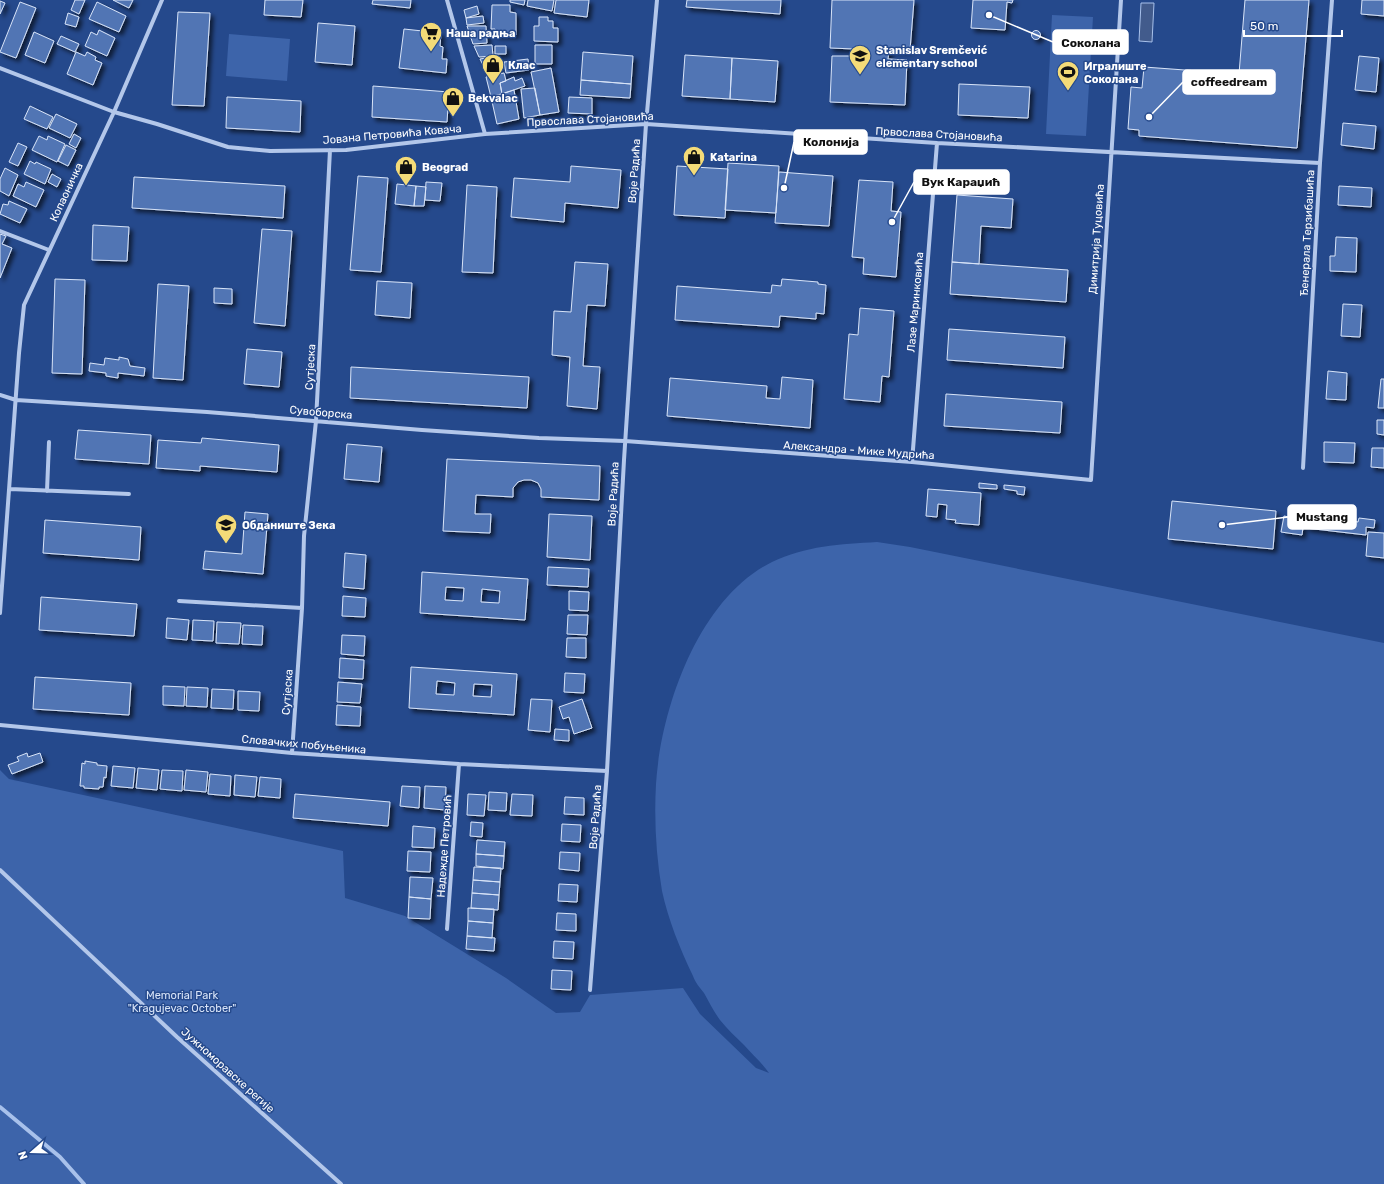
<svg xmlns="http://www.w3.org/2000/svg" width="1384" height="1184" viewBox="0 0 1384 1184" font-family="Rubik,sans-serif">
	<defs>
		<filter id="shadow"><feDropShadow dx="3.5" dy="3.5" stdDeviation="2" flood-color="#0009"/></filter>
	</defs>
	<rect width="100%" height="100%" fill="#25498c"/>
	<path fill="#3d64aa" d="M1052,15L1093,17L1086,136L1046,134Z
		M229,34L290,39L287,81L226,76Z
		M877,542L910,547L1384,643V1184H0V770L9,779L343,851L345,898L405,916L506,978L556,1013L580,1012L590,995L683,988L700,1014L756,1068L769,1073C763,1064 752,1054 744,1045C736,1037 727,1029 720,1020C714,1012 709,1002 704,993C700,988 695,982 693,976C680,949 668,919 662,891C656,856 654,819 656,784C661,707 699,598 772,562C805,546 841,544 877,542Z"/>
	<path fill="#425b8c" stroke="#a8c1eb" d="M1141,3H1154L1152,42L1139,41Z"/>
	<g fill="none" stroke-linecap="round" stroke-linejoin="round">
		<path stroke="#a8c1eb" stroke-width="4" d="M0,1107L60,1157L84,1184"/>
	</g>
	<path fill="#5175b4" stroke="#d8e4f8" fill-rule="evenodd" filter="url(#shadow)" d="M75,0H85L79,14L71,10Z
		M113,0H133L129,8Z
		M265,0H303L301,17L264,15Z
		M373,0H411L410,8L372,4Z
		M510,0H525L524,5L510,2Z
		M528,0H554L552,11L527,6Z
		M556,0H589L587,17L554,13Z
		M687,0H781L780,14L686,7Z
		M832,0H914L910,50H889L888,59L907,60L905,105L830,102L832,56H854L855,49L830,48Z
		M973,0H1013L1012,3L1007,2L1005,30L971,28Z
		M1245,0H1309L1297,148L1139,136V130L1128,129L1131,87L1142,88L1144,67L1239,74Z
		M1362,0H1384V16L1361,14Z
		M0,1L5,3L0,14Z
		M20,2L36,8L16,58L0,52Z
		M97,2L126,16L119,32L89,19Z
		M492,5H510V12L516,13V35H495V29H491Z
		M477,6L479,14L466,18L464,10Z
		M178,12L210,13L204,106L172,105Z
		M68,13L79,17L76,27L65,24Z
		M483,16L484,23L467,25L466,18Z
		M539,17H548V21H553V28H558V42L534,41V26H539Z
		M318,23L355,26L352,65L315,62Z
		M467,26H486L487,43L473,44Z
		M404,29L441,33L440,46L443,47L442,59H447L446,73L399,68Z
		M99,30L115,38L107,56L85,46L91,32L97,35Z
		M1031.5 35a4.5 4.5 0 1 1 9 0a4.5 4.5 0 1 1-9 0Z
		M34,32L54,41L45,63L25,55Z
		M61,36L79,44L75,52L57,44Z
		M492,45L493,56L479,57L474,46Z
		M535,45H552V64H535Z
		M495,46H506V54H495Z
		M76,52L85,56L87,52L96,57L95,60L102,63L93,85L67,74Z
		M583,52L633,56L631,84L581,80Z
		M685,55L732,58L730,99L682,96Z
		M497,56L499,73L488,75L480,59Z
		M1359,56L1379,58L1376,92L1355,90Z
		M732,58L778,61L775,102L730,99Z
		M528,59L529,70L506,73L504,62Z
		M551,68L559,112L540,115L531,72Z
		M504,73L506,81L500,83L502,94L491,97L486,77Z
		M514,77L515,81L522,78L525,86L502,94L500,83Z
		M581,80L631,84L630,98L580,95Z
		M959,84L1030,87L1028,118L958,115Z
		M373,86L449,92L447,122L372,117Z
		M535,88L540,115L524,118L521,89Z
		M514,90L519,119L497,124L491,97Z
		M227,97L301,101L300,132L226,128Z
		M569,97L592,98V114L568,113Z
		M30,106L53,117L47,129L24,119Z
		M56,114L77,124L70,138L49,128Z
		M1343,123L1376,126L1374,149L1341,145Z
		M74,134L81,138L76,148L69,144Z
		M39,136L47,140L48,136L65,144L57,162L32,150Z
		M18,143L27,147L18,166L9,162Z
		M66,145L76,150L68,166L58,161Z
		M30,161L35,164L36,162L51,169L45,184L24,174Z
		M728,163L779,166L776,213L725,210Z
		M571,166L621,170L618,208L565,203L564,222L511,217L514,178L570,182Z
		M677,166L728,169L725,218L674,215Z
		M5,168L18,175L9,196L0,191V179Z
		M779,172L833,176L829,226L775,223Z
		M52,174L61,179L57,187L48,182Z
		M358,176L388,178L381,272L350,270Z
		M134,177L285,186L283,218L132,208Z
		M859,180L893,182L891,211L901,212L896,277L863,274L864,258L852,257Z
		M26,182L44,190L36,207L13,196L18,184L24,187Z
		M426,182L442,183L440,201L425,200Z
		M397,184L416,186L414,206L395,204Z
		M467,185L497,187L493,273L462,272Z
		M416,186L426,187L424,206H414Z
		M1339,186L1372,188L1371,207L1338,205Z
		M957,195L1013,199L1011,228L981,226L979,264L952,262Z
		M9,201L27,209L20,223L0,214L3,204L8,205Z
		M93,225L129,227L127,261L92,260Z
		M262,229L292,231L285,326L254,323Z
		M0,234L6,236L2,244L12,248L0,278Z
		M1336,237L1357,238L1356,272L1330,271V256H1335Z
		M575,262L608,264L605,306L587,305L583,366L600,367L597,409L567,406L570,357L552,355L554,311L571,312Z
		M952,262L1068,270L1066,302L950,294Z
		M55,279L85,280L82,374L52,373Z
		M782,279L818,282V284L826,285L824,314L816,313V319L780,316L779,327L675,320L677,286L771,293L772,285L781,286Z
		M377,281L412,283L410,318L375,315Z
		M158,284L189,286L183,380L153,378Z
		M214,288L232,289V304L214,303Z
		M1343,304L1362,305L1360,337L1341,336Z
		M860,308L894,311L889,377L882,376L880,402L844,399L849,334L858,335Z
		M949,329L1065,337L1063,368L947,360Z
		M247,349L282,352L279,387L244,384Z
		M119,357L128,359L130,366L145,368L144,376L118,373V378L106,376V373L89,371L90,363L104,365L105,358L119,360Z
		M351,367L529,377L527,408L350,398Z
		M1328,371L1347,373L1346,400L1326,399Z
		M782,377L813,380L810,428L667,416L670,378L767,386L766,398L780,399Z
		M1381,379H1384V408H1378Z
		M946,394L1062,402L1060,433L944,426Z
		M1377,420H1384V435L1377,434Z
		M78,430L151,435L149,464L75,459Z
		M202,438L279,445L277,472L200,466V471L156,468L158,440L201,443Z
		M1324,442L1355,443L1354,463L1324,462Z
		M347,444L382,447L379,482L344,479Z
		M1372,448H1384V468L1371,467Z
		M447,459L600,466L599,500L541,497V489L538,483L531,480H524L518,482L513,488V497L476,495L475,514H491L490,533L443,531Z
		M979,483L997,485V489L979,488Z
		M1004,485L1025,487L1024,495L1017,494V491L1004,489Z
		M928,489L981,493L979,525L955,523L956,520L946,519L947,505L938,504L937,517L926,516Z
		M1172,501L1276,511L1273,549L1168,539Z
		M245,512L268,514L263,574L203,569L205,551L242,554Z
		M549,514L592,516L590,560L547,557Z
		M1307,515L1358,522L1359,518L1375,520L1374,528L1366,527V535L1306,528Z
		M1284,516L1304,520L1302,535L1281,532Z
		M45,520L141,527L139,560L43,553Z
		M1368,532L1384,533V558L1366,556Z
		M345,553L366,555L364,589L343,587Z
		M548,567L589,569L588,587L547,585Z
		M422,572L528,579L525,620L420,613ZM446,587L464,588L463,601L445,600ZM482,589L500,591L499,603L481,602Z
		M569,591L589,592L588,611L569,610Z
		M343,596L366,598L365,617L342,616Z
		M41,597L137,604L134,636L39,630Z
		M568,615H588L587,635L567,634Z
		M167,618L189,620L187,640L166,638Z
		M193,620L214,621L213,641L192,640Z
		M217,622L241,623L239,644L216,643Z
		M243,625L263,626L262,645L242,644Z
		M342,635L365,636L364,656L341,654Z
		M567,638H586V658L566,657Z
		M340,658L364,660L363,679L339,678Z
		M411,667L517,674L514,715L409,708ZM437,681L455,683L454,695L436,694ZM474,684L492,685L491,697L473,696Z
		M565,673L585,674L584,693L564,692Z
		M35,677L131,683L129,715L33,709Z
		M338,682L362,684L360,703L337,702Z
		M163,686L185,687L184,706L163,705Z
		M187,687L208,688L207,707L186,706Z
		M212,689L234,690L233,709L211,708Z
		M238,691L260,692L259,711L238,710Z
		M531,699L552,700L550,732L528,730Z
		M582,699L592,728L574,734L569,717L563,719L559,707Z
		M337,705L361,707L360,726L336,725Z
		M555,729L569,730V741L554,740Z
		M27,753L28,757L40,753L43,762L12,774L8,765L19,761L17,757Z
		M85,761L97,763V765L107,766L106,778L104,777L103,787H99V789L84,788V786H80L82,763L85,764Z
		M113,766L135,768L133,788L111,786Z
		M138,768L159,770L157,790L136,788Z
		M162,770L183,771L182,791L160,789Z
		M186,770L208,772L206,792L184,790Z
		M210,774L231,776L230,796L208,794Z
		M235,775L257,777L255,797L234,795Z
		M260,777L281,779L280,798L258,796Z
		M402,786L420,787L419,808L400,806Z
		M425,786L446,787L445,810L424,808Z
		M489,792L507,793L506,811L488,810Z
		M295,794L390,802L388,826L293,818Z
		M468,794L486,795L484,816L467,815Z
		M512,794L533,795L532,816L510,815Z
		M565,797L584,798V815L564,814Z
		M471,822L483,823L482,837L470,836Z
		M562,824L581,825L580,842L561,841Z
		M413,826L435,828L434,848L412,847Z
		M477,840L505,842L504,856L476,854Z
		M408,851L431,852L430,872L407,871Z
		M560,852L580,853L579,871L559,869Z
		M476,854L504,856L503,869L476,866Z
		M474,867L501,868L500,882L473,880Z
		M410,877L433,878L431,899L409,897Z
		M473,880L500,882L499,895L472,893Z
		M559,884L578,885L577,902L558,901Z
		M472,893L499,895L498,910L471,908Z
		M409,897L431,899L430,919L408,918Z
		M468,908L494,909L493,923L468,921Z
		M557,913L576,914V931L556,930Z
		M468,921L493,923L492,938L467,936Z
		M467,936L495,938L494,951L466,949Z
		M554,941L574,942L573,959L553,958Z
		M552,970L572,971L571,990L551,989Z"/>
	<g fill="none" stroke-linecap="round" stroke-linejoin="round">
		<path stroke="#b3c7ea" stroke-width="4" d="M447,0L485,134
			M0,68L114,112L157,124L228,147L270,151L346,150L485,134L646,124L937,143L1320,163
			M0,231L49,250
			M0,395L16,400L207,412L422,430L539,438L625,441L912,462L1091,480L1121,0
			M912,462L937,143
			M1303,468L1320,163L1332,0
			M10,489L129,494
			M47,491L49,442
			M179,601L302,608
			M0,613L19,353L24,305L114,112L162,0
			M0,725L292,753L459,764L607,771
			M292,753L302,608L304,536L316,421L330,150
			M0,870L177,1037L341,1184
			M447,929L459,764
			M590,990L607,771L624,460L646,124L657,0"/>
	</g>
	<defs>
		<g id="supermarket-pin" transform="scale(1.15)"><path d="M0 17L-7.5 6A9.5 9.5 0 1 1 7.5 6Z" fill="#f4db78" stroke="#25498c"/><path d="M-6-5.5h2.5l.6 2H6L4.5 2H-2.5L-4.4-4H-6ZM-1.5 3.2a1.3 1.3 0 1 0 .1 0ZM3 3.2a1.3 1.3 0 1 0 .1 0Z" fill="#111"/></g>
		<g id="school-pin" transform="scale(1.15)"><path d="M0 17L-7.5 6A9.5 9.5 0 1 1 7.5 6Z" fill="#f4db78" stroke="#25498c"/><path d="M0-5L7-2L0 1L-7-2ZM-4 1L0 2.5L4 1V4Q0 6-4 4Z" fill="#111"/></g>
		<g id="shop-pin" transform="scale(1.15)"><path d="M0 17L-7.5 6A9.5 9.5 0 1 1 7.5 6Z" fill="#f4db78" stroke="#25498c"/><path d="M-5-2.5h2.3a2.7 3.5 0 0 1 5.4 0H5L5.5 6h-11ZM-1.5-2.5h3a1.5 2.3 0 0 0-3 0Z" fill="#111"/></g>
		<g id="stadium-pin" transform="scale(1.15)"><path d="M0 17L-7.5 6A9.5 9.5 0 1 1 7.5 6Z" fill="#f4db78" stroke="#25498c"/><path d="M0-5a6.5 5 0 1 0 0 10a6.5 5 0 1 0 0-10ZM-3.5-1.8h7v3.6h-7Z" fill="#111"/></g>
	</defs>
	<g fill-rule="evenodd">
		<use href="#supermarket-pin" x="431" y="33"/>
		<use href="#school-pin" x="860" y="56"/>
		<use href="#shop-pin" x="493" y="65"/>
		<use href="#stadium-pin" x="1068" y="72"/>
		<use href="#shop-pin" x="453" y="98"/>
		<use href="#shop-pin" x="694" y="157"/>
		<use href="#shop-pin" x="406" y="167"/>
		<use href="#school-pin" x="226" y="525"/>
	</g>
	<g text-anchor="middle" stroke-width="3" stroke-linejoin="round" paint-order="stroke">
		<g font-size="11" font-weight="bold" fill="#fff" stroke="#25498c" text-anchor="start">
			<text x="446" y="37">Наша радња</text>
			<text x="876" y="54">Stanislav Sremčević<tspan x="876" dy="13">elementary school</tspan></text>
			<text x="508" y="69">Клас</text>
			<text x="1084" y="70">Игралиште<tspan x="1084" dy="13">Соколана</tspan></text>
			<text x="468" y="102">Bekvalac</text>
			<text x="710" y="161">Katarina</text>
			<text x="422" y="171">Beograd</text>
			<text x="242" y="529">Обданиште Зека</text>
		</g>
		<g font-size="11" fill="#fff" stroke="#25498c">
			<text transform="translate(590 119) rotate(-3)" y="4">Првослава Стојановића</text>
			<text transform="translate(392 134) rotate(-5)" y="4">Јована Петровића Ковача</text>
			<text transform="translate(939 134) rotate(3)" y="4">Првослава Стојановића</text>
			<text transform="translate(634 171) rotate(-86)" y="4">Воје Радића</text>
			<text transform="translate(66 192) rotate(-65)" y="4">Копаоничка</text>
			<text transform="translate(1307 233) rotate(-87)" y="4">Ђенерала Терзибашића</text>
			<text transform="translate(1096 239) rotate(-86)" y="4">Димитрија Туцовића</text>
			<text transform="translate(915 302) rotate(-85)" y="4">Лазе Маринковића</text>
			<text transform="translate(310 367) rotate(-87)" y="4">Сутјеска</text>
			<text transform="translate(321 412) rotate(5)" y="4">Сувоборска</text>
			<text transform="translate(859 450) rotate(4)" y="4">Александра - Мике Мудрића</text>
			<text transform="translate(613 494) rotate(-87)" y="4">Воје Радића</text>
			<text transform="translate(287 692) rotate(-86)" y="4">Сутјеска</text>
			<text transform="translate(304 744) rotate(5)" y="4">Словачких побуњеника</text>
			<text transform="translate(595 817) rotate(-86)" y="4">Воје Радића</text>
			<text transform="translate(444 846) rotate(-86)" y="4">Надежде Петровић</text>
			<text transform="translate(228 1070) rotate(42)" y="4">Јужноморавске регије</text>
		</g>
		<g font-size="11" fill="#d8e4f8" stroke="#25498c">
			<text x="182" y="999">Memorial Park<tspan x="182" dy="13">"Kragujevac October"</tspan></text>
		</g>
	</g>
	<path fill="none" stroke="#fff" stroke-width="1.5" d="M989 15L1053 42M1149 117L1183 82M784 188L794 142M892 222L914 182M1222 525L1288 517"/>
	<g fill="#fff" stroke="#25498c" stroke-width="1.5">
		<circle cx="989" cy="15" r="4"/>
		<circle cx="1149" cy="117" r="4"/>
		<circle cx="784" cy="188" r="4"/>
		<circle cx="892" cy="222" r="4"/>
		<circle cx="1222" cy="525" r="4"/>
	</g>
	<g fill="#fff" stroke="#fff" stroke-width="1.5">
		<rect x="1053" y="30" width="75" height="24" rx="4"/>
		<rect x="1183" y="70" width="92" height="24" rx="4"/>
		<rect x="794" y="130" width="73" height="24" rx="4"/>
		<rect x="914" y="170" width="95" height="24" rx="4"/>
		<rect x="1288" y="505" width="68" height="24" rx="4"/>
	</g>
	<g font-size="12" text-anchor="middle" font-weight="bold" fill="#111">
		<text x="1091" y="47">Соколана</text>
		<text x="1229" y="86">coffeedream</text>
		<text x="831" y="146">Колонија</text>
		<text x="961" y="186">Вук Караџић</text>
		<text x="1322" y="521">Mustang</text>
	</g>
	<g transform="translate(32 1152) rotate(250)" stroke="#25498c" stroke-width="3" paint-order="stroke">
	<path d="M0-3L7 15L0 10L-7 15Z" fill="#ffffff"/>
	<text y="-6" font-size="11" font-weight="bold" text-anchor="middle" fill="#ffffff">N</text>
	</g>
	<path d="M1244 30v6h98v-6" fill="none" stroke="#ffffff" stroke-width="2"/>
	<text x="1250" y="30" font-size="12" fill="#ffffff" stroke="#25498c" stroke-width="3" paint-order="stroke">50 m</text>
</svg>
